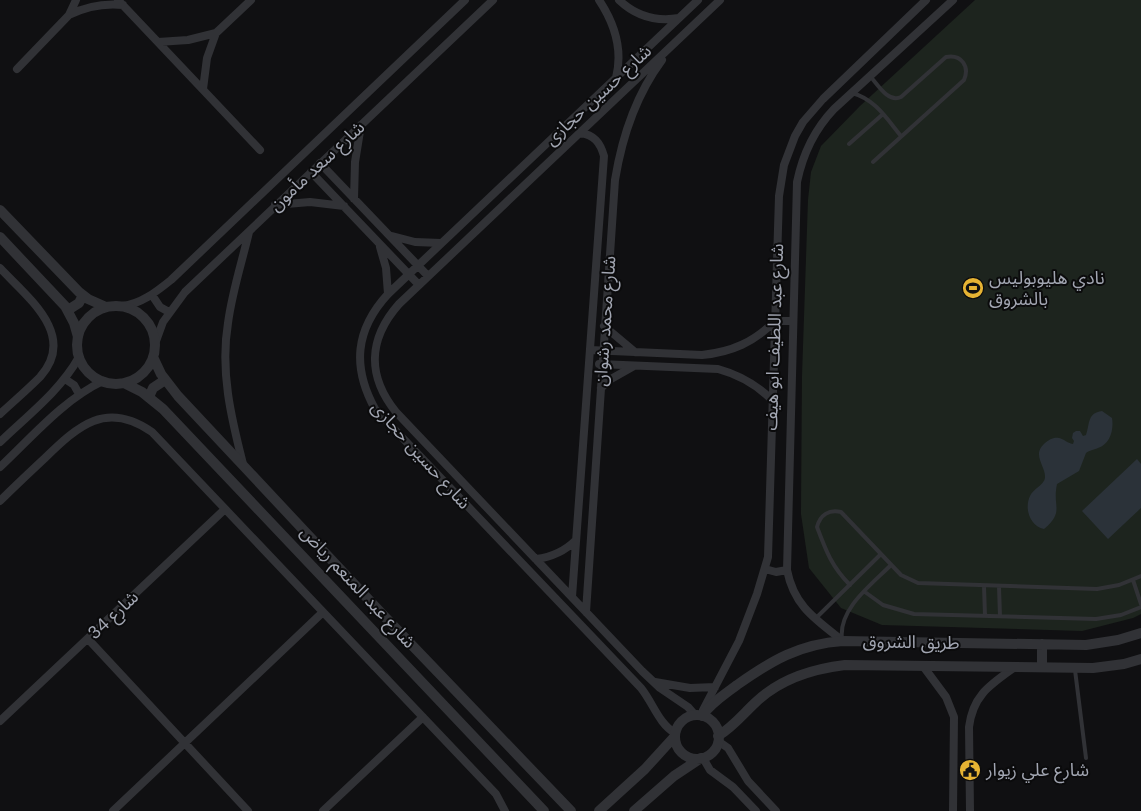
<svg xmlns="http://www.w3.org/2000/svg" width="1141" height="811" viewBox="0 0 1141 811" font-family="'DM Sans','Noto Sans Arabic',sans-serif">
	<rect width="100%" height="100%" fill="#101012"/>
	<path fill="#1d241e" d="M975,0H1141V614L1133,618L1082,631L882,625L841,608L809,568L801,514L802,376L808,200L811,172L821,146L860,106Z"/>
	<path fill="#2b3239" d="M1102,411L1112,418C1114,430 1110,444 1098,448C1093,450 1090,450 1086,453L1079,471L1057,484C1052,507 1065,511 1044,529C1030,526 1024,509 1030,496C1033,489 1044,485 1045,478C1046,466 1031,455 1045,443C1049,440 1053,437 1059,438C1064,439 1067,443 1073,444L1074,441L1072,438L1073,433L1076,431H1080L1083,436L1086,435C1090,424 1087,413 1102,411Z
		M1137,459L1141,464V508L1108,539L1082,511Z"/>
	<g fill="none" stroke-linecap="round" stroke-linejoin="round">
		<path stroke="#313236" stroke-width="4" d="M870,76C878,85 888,103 901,97L946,57C961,54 970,66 964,80L873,162
			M852,93C875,99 887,119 901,136
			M849,144L883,114
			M1133,580L1141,604
			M850,585C832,567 826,551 817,527C820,515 829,509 841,512L901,575L918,583L1097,589L1119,585L1141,576
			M984,586L985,616
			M999,587L1000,616
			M865,592L883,605L914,614L1096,619L1121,615L1141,607
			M815,619L881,554
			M842,639C838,609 872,584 891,565
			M1075,670L1086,758"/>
		<path stroke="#313236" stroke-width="8" d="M118,0L260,150
			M599,0C615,24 623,50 616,78
			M619,0C636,16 656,22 679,18
			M69,15C87,6 103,3 123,5
			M158,42L188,40L216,33L251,0
			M17,69L69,15L76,0
			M203,89L207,58L216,33
			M320,163L428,276
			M311,172L419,285
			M354,199L355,162L361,125
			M275,205L310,202L344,206
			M392,236L415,242L441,243
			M380,247L386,268L388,294
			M0,268C27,297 78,335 40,377C27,390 13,402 0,414
			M152,295L160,307L169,312
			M122,306C141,304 156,292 171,280L465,0
			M604,326L635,352
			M155,344L163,322L185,292L493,0
			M590,350L702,355C732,352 754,342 775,321H793
			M599,364L718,369C740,375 756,384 772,400
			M65,379L74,385L79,394
			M601,388L611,379L634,366
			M0,442C28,415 60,391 79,357
			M243,464C231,417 220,371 228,323C232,292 242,262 249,232
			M0,467C32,437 63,400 103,381
			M0,501C15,486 30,472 45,458C78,426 106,400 152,432L496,794L505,811
			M536,559C552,557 565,551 576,540
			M765,569L776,572L787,570
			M572,597L604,156C600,142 594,135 580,133
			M586,612L615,180C622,137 636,95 662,60
			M88,639L248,811
			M843,641C815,619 794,606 787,570L797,182C803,153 814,130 834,109L953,0
			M923,666L946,697L954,717L953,811
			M655,682L690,688L715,687
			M703,710L739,641L757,594L768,557L779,196L784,165L795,136L803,122L823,99L926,0
			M695,715L688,707L660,688L642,671L396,412C367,376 368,339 399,304L720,0
			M0,721L225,509
			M675,733C659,724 653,703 641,688L375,409C352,367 355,330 388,294L698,0
			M718,741L728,748L748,781L776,811
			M703,758L710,770L733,787L756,811
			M113,811L323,612
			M323,811L423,717
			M970,811L969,727C973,695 990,685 1015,667"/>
		<path stroke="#313236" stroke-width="10" d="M0,210L79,292L88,299L106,307
			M0,237L65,306L74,323L78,337
			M77 345a39 39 0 1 1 78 0a39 39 0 1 1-78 0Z
			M68,310L79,303L83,295
			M153,357L161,374L178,396L384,616L571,811
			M124,383L142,392L163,409L544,811
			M149,397L153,388L165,380
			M1042,644V667
			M675 737a22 22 0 1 1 44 0a22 22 0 1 1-44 0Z
			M702,716C711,703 724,695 737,685C771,661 799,644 843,641L1086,645L1118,640L1141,633
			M718,736C733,727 743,714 756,702C780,679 812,669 845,665L1093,668L1124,664L1141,659
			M599,811L645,769L675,736
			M634,811L674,776L701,758"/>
	</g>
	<defs>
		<g id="stadium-disc" transform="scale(1.125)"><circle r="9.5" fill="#e6b333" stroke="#0b0b0c"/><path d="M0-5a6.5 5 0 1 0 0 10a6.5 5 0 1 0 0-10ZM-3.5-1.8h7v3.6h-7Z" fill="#111"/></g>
		<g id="civic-disc" transform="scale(1.125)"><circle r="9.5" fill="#e6b333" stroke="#0b0b0c"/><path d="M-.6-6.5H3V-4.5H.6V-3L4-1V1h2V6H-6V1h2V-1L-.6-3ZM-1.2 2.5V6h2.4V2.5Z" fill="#111"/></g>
	</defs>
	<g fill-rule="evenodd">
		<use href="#stadium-disc" x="973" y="288"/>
		<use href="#civic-disc" x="970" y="770"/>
	</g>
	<g text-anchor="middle" stroke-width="4" stroke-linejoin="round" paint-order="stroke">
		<g font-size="18" fill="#a2a6b2" stroke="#0b0b0c">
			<text transform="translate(598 95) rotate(-43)" y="6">شارع حسين حجازى</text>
			<text transform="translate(317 166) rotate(-43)" y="6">شارع سعد مأمون</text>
			<text transform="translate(605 321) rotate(-86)" y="6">شارع محمد رشوان</text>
			<text transform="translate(774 337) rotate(-88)" y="6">شارع عبد اللطيف ابو هيف</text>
			<text transform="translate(421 455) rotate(48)" y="6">شارع حسين حجازى</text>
			<text transform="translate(358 587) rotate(47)" y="6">شارع عبد المنعم رياض</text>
			<text transform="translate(113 615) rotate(-43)" y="6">شارع 34</text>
			<text transform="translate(911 642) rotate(1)" y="6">طريق الشروق</text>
		</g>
		<g font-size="18" fill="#a2a6b2" stroke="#0b0b0c" text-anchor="start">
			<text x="989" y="284">نادي هليوبوليس<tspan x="989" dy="21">بالشروق</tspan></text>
			<text x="986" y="776">شارع علي زيوار</text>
		</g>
	</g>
</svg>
